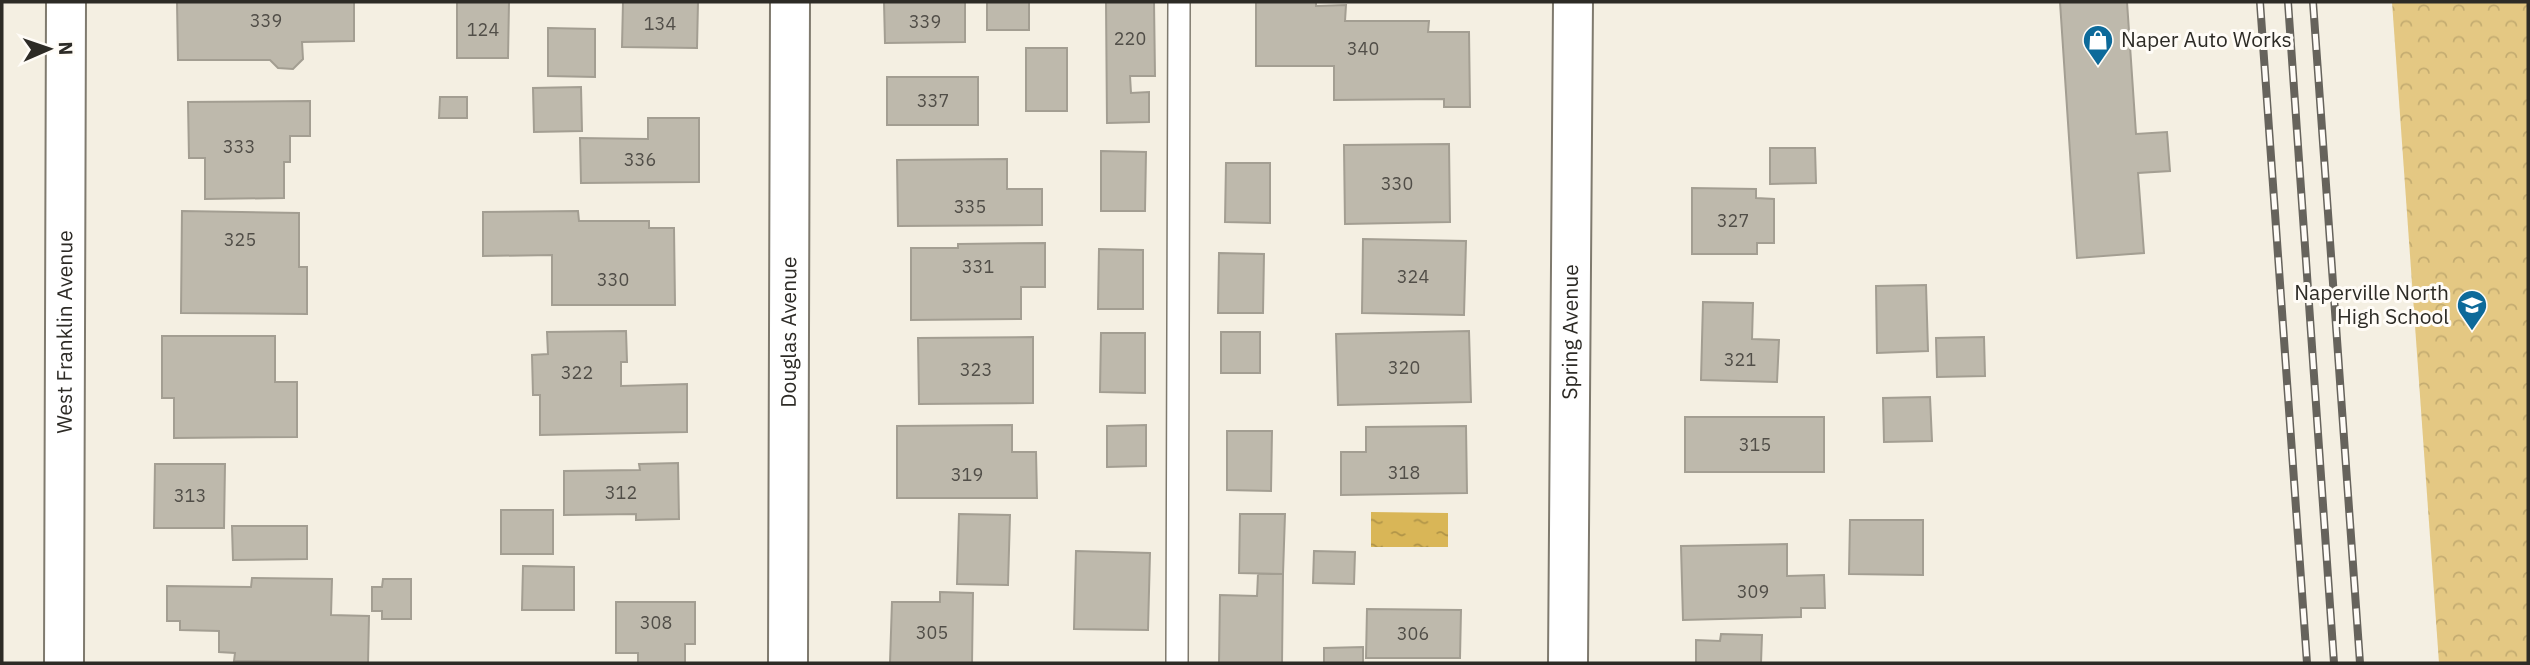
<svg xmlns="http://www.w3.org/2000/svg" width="2530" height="665" viewBox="0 0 2530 665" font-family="'IBM Plex Sans',sans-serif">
	<defs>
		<pattern id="park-crowns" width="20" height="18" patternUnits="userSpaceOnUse" patternTransform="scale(1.75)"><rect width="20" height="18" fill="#e4c883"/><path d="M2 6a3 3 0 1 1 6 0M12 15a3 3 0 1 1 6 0" fill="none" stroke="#c4ac71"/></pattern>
		<pattern id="water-ripples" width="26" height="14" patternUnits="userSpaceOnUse" patternTransform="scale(1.75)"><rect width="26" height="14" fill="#d9b657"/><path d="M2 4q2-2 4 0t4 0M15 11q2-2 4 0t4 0" fill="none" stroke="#b09448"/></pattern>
	</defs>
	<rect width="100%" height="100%" fill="#f4efe2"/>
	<path fill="url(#park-crowns)" d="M2392,2H2528V663H2439Z"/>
	<path fill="url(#water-ripples)" d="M1371,512L1448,513V547H1371Z"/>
	<path fill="#beb9ac" stroke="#a39e92" stroke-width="2" d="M177,2H354V41L302,42L303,59L293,69L278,68L270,60H178Z
		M457,2H509L508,58H457Z
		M623,2H698L697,48L622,47Z
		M884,2H965V42L885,43Z
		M987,2H1029V30H987Z
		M1106,2H1154L1155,76H1130L1131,93L1149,92V122L1107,123Z
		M1256,2H1316V6L1346,5L1345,21H1429L1428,32H1469L1470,107H1444V99L1334,100V66H1256Z
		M2060,2H2127L2136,134L2167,132L2170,171L2138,173L2144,253L2077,258Z
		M548,28L595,29V77L548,76Z
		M1026,48H1067V111H1026Z
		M887,77H978V125H887Z
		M581,87L582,131L534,132L533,88Z
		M440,97H467V118H439Z
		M310,101V136H290V162H284V198L205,199V158H189L188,102Z
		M648,118H699V182L581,183L580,138L648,139Z
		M1449,144L1450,222L1345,224L1344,145Z
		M1770,148H1815L1816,183L1770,184Z
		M1101,151L1146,152L1145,211H1101Z
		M1007,159V189H1042V225L898,226L897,160Z
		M1226,163H1270V223L1225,222Z
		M1692,188L1756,189V198L1774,199V243H1757V254H1692Z
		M182,211L299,213V267H307V314L181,313Z
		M578,211L579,221H649V228H674L675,305H552V255L483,256V212Z
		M1363,239L1466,241L1464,315L1362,313Z
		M1045,243V287H1021V319L911,320V248H958V244Z
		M1099,249L1143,250V309H1098Z
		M1219,253L1264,254L1263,313H1218Z
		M1926,285L1928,351L1877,353L1876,286Z
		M1703,302L1753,303L1752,339L1779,340L1777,382L1701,380Z
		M626,331L627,362H621V386L687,384V432L540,435V395H533L532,355L548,354L547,332Z
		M1469,331L1471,402L1338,405L1336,334Z
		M1221,332H1260V373H1221Z
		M1101,333H1145V393L1100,392Z
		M162,336H275V382H297V437L174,438V398H162Z
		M1033,337V403L919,404L918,338Z
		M1984,337L1985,376L1937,377L1936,338Z
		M1930,397L1932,441L1884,442L1883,398Z
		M1685,417H1824V472H1685Z
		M1012,425V452H1036L1037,498H897V426Z
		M1146,425V466L1107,467V426Z
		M1466,426L1467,493L1341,495V452H1366V427Z
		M1227,431H1272L1271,491L1227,490Z
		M678,463L679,519L636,520V514L564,515V471L640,470L639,464Z
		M155,464H225L224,528H154Z
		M501,510H553V554H501Z
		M959,514L1010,515L1008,585L957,584Z
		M1240,514H1285L1283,574L1239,573Z
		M1850,520H1923V575L1849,574Z
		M232,526H307V559L233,560Z
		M1787,544V576L1824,575L1825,608H1801V617L1683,620L1681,546Z
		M1076,551L1150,553L1148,630L1074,629Z
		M1314,551L1355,552L1354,584L1313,583Z
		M523,566L574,567V610H522Z
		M1258,574H1283L1282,663H1219L1220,595L1257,596Z
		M252,578L332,579L331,615L369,616L368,663L234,661L235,653L219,652V631L180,630V621H167V586L251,587Z
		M383,579H411V619H382V611H372V587H382Z
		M940,592L973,593L972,663H890L892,602H940Z
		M616,602H695V644H685V663H638V653H616Z
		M1367,609L1461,610L1460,658H1366Z
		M1721,634L1762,635L1761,663H1696V640L1720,641Z
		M1363,647V663H1324V648Z"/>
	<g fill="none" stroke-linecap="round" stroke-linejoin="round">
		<g stroke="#7f7a6e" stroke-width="24">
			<path id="service" d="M1177,663L1179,2"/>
		</g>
		<g stroke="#7f7a6e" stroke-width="42">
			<g id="minor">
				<path id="s1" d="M64,663L66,2"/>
				<path id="s2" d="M788,663L790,2"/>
				<path id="s3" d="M1568,663L1573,2"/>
			</g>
		</g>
		<use href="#service" stroke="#fff" stroke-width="21"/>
		<use href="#minor" stroke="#fff" stroke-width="38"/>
		<g stroke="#66635c" stroke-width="8">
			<path id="rail" d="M2260,2L2307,663
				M2288,2L2334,663
				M2313,2L2360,663"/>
		</g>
		<use href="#rail" stroke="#fffcf7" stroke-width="5" stroke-dasharray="16" stroke-linecap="butt"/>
	</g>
	<defs>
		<g id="shop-pin" transform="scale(1.575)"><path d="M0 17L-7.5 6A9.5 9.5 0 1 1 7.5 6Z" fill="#0d6a9a" stroke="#fffcf7"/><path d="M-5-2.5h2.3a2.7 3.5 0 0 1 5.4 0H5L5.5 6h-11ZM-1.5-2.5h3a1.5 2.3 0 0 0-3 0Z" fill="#fff"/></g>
		<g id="school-pin" transform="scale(1.575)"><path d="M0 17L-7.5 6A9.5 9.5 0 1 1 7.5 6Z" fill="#0d6a9a" stroke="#fffcf7"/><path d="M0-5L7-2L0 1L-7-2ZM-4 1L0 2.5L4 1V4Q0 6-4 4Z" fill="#fff"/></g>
	</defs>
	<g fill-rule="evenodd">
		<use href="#shop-pin" x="2098" y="40"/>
		<use href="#school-pin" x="2472" y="305"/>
	</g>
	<g text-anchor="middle" stroke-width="6" stroke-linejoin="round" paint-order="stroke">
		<g font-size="18" fill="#514e48">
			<text x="266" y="27">339</text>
			<text x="925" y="28">339</text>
			<text x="660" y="30">134</text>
			<text x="483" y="36">124</text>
			<text x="1130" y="45">220</text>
			<text x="1363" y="55">340</text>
			<text x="933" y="107">337</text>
			<text x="239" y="153">333</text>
			<text x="640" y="166">336</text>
			<text x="1397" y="190">330</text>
			<text x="970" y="213">335</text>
			<text x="1733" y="227">327</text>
			<text x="240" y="246">325</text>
			<text x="978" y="273">331</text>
			<text x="1413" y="283">324</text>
			<text x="613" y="286">330</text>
			<text x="1740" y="366">321</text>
			<text x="1404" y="374">320</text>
			<text x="976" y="376">323</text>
			<text x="577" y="379">322</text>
			<text x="1755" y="451">315</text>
			<text x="1404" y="479">318</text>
			<text x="967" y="481">319</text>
			<text x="621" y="499">312</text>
			<text x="190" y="502">313</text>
			<text x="1753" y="598">309</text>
			<text x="656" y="629">308</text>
			<text x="932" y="639">305</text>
			<text x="1413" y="640">306</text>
		</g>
		<g font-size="21" fill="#2d2b26" stroke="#fffcf7" text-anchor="start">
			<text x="2121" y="47">Naper Auto Works</text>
			<text x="2449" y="300" text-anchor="end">Naperville North<tspan x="2449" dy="24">High School</tspan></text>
		</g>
		<g font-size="21" fill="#2d2b26" stroke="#fffcf7">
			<text dy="7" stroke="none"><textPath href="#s1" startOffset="331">West Franklin Avenue</textPath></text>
			<text dy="7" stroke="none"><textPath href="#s2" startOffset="331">Douglas Avenue</textPath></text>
			<text dy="7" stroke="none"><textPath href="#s3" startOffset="331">Spring Avenue</textPath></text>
		</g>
	</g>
	<rect width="2530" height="665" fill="none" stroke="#2d2b26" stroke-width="7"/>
	<g transform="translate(49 49) rotate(88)" stroke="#fffcf7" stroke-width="5" paint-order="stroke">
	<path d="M0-5L12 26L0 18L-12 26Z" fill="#2d2b26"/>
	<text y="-10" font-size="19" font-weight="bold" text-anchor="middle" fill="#2d2b26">N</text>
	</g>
</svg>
